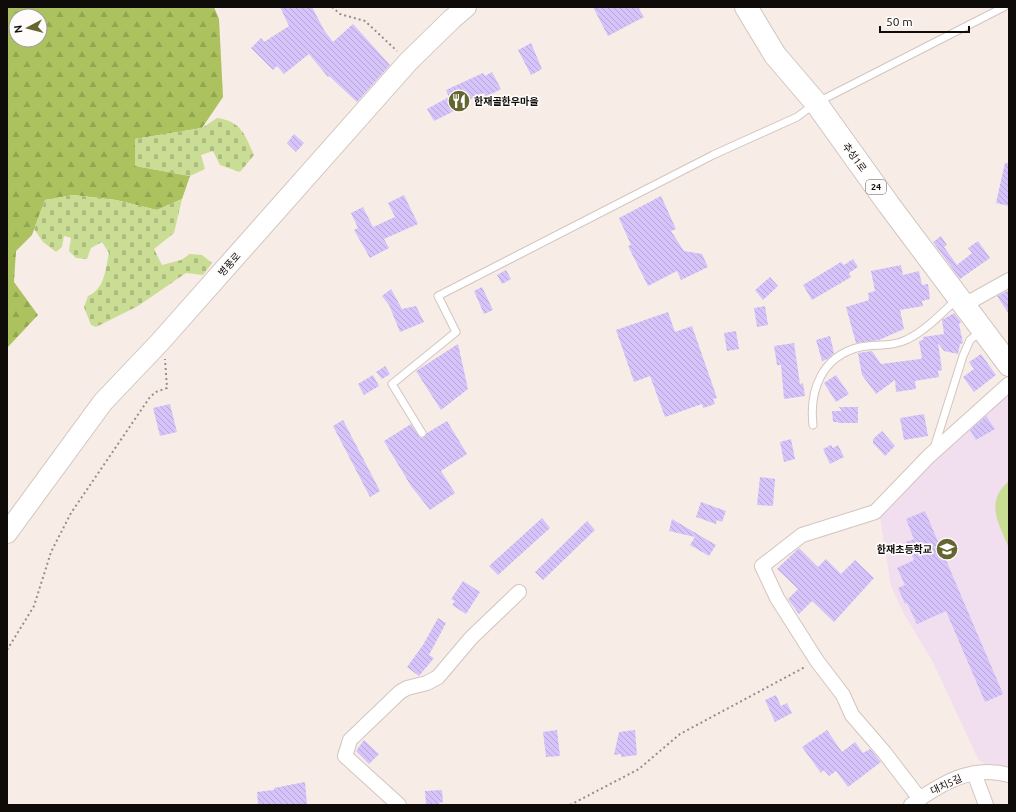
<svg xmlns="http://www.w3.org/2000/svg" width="1016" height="812" viewBox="0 0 1016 812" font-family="Ubuntu,'Noto Sans KR',sans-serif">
	<defs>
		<pattern id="forest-firs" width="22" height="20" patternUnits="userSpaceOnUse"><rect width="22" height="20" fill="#abc25e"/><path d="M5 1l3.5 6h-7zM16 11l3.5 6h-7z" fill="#92a550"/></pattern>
		<pattern id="cemetery-stones" width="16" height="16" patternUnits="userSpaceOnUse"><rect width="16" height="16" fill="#cadd94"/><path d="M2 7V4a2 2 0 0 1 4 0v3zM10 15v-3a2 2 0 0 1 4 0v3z" fill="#acbc7e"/></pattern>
		<pattern id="building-back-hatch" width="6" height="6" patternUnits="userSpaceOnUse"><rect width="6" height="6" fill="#d5c3fa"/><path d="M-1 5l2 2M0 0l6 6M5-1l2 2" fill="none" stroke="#b6a6d5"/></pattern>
	</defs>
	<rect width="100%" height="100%" fill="#f8ece7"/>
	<path fill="#f1deef" d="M1009,388V769L985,764L978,759L933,662L904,614L891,586L879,511Z"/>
	<path fill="url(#forest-firs)" fill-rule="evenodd" d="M7,7H214L219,19L223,97L202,128L135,139L136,166L190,176L182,199L157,210L116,200L73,195L45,200L32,235L16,251L14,282L38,315L7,348ZM16,16H40V40H16Z"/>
	<path fill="url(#cemetery-stones)" d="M217,118C241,121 245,135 254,155L240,172L220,165L213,151L201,155L205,169L190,176L135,166V139L202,128Z
		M73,195L116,200L157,210L182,199L174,233L154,249L162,265L181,260L190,254L202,255L212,263L203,275L186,273L138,306L96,327L91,325L84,307L88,296C105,288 105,271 109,253L102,242L91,248L87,259L76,258L69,251L71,238L64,236L62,247L56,252L43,242L34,229L45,200Z"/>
	<path fill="#cadd94" d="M1009,481V548C999,524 984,502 1009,481Z"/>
	<path fill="url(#building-back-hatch)" d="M280,7H312L324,30L333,42L353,24L390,65L357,102L329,76L328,77L309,54L284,74L277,66L273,70L251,48L261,38L264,42L289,26Z
		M593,7H638L644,17L608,36Z
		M531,43L542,69L531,75L518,50Z
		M492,72L501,89L486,97L484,93L452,108L454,111L434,121L427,109L449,97L446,90L483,73L485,76Z
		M294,134L304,143L296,152L287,143Z
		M1005,163H1009V206L996,203Z
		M404,195L418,224L384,239L389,248L370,258L354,230L358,228L351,213L363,207L373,227L395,217L388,203Z
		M661,196L676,229L671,231L684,251L702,254L708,267L681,280L677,271L648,286L628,246L631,245L619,218Z
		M941,236L947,245L944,247L957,265L972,253L968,248L978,241L990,258L960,279L933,242Z
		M853,259L858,267L849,273L851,277L812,300L803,285L841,262L844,265Z
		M901,265L903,275L919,271L922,285L928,284L930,299L922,301L923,306L900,310L904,329L879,340L856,343L846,307L869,300L868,293L875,291L871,271Z
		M506,270L511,279L502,284L497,275Z
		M770,277L778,286L763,300L755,290Z
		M482,287L493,310L484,314L474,291Z
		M391,289L402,309L416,306L424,322L400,332L389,305L382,296Z
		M1009,290V314L997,296Z
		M765,306L768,325L757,327L754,308Z
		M668,312L675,332L692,326L717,398L713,399L715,404L703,408L702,404L665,417L650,376L634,382L616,330Z
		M954,313L961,322L959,324L963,343L960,344L958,354L944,351L938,343L942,370L938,371L939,377L915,381L916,389L896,392L895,380L876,394L862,375L858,353L872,351L881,364L920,359L922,358L919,341L923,340V337L944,334L942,320Z
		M736,331L739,349L727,351L724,333Z
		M830,336L834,353L828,359L822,361L816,340Z
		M794,343L800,384L803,383L805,396L784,399L781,365H777L774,346Z
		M458,344L468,389L441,410L416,371Z
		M981,354L996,375L974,392L963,377L974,369L969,362Z
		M385,366L390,374L382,379L376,372Z
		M373,375L379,386L364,395L358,384Z
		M836,375L849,394L836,402L824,383Z
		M170,404L177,432L160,436L153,408Z
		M839,407H858V423H838V422H833L832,411H842Z
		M924,414L928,436L904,440L900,418Z
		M986,416L995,429L976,440L970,430Z
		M343,420L380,491L370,497L333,426Z
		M447,421L467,454L441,471L455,493L430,510L411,486L384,441L411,424L420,438L424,437L427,433Z
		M882,431L895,446L885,456L873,443V439Z
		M791,439L795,459L784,462L780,442Z
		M831,445L833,448L838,445L844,457L830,464L823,449Z
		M760,477L775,479L773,506L757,505Z
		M701,502L726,511L722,522L717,520L716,524L696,517Z
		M925,511L1003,694L985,702L946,611L917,624L907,603L905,604L898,588L905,585L897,568L914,560L906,542L914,539L906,519Z
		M542,518L550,528L498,575L489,566Z
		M672,519L716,545L709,556L690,545L695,537L669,531Z
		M587,521L595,530L543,580L535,572Z
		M799,548L818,567L826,559L841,574L855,560L874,578L834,622L812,601L799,614L788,599L798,589L777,569Z
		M463,581L480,592L466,614L452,605L455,601L451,599Z
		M438,618L446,623L429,655L434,658L419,676L407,667L423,645Z
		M776,695L781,706L787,703L792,713L775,722L765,700Z
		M557,730L560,756L546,757L543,732Z
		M635,730L637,755L621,757V754L614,755L619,732Z
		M827,730L842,752L855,742L863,753L870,749L881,762L848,787L836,771L829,776L824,770L821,773L802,747Z
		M364,740L379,754L369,764L356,751Z
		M305,782L307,805H258L257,792L274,790V788Z
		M442,790L443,802L439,803V805H426L425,791Z"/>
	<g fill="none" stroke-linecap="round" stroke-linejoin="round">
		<g stroke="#d1c5c0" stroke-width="9">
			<path id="lane" d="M813,425C809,390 822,356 860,347C876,344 893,347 908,339C926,330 942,313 957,299
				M422,433L392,384L456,332L438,296L713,155L797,117L816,103L1004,7
				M934,448L963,356L970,340L981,331"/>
		</g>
		<g stroke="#d1c5c0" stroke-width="16">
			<path id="street" d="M964,305L1009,280
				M974,773L986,805
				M920,799L884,752L852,715L843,695L817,661L777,598L762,566L802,535L875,512L929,456L1009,384
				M399,805L345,756L350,740L400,692L407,688L427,683L438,677L471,638L519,592
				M911,805C940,784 972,764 1009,775"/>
		</g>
		<g stroke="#d1c5c0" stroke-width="22">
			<path id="secondary" d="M7,533L103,402L160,342L408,62L452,19L466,7"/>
		</g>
		<g stroke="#d1c5c0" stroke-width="24">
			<path id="primary" d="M746,7L775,55L816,103L889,205L1009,365"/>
		</g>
		<path stroke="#968e8a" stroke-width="2" stroke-dasharray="2 3" stroke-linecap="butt" d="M332,7L340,14L365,21L397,51
			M7,650L34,606L51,552L71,513L150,397L156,392L167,388L165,359
			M570,805L639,769L680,734L805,667"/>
		<use href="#lane" stroke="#fff" stroke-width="7"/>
		<use href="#street" stroke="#fff" stroke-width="14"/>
		<use href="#secondary" stroke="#fff" stroke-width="20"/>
		<use href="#primary" stroke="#fff" stroke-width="22"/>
	</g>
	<defs>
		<g id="restaurant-disc" transform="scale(1.15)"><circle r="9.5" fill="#656531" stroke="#fefcfb"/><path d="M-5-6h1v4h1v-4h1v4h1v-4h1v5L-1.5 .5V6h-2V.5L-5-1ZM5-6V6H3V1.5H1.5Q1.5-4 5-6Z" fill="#fff"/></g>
		<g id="school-disc" transform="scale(1.15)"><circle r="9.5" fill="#656531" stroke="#fefcfb"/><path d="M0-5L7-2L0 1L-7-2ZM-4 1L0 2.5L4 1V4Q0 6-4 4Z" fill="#fff"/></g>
	</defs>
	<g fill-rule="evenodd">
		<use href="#restaurant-disc" x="459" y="101"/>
		<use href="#school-disc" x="947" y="549"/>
	</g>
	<g text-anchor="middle" stroke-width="3.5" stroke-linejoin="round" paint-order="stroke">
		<rect fill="#fefcfb" stroke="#575352" stroke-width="1" x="866" y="180" width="20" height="14" rx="3"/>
		<g font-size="9" font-weight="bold" fill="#0f0b09">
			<text x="876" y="190">24</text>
		</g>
		<g font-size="10" font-weight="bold" fill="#0f0b09" stroke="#fefcfb" text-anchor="start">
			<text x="474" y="105">한재골한우마을</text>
			<text x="932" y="553" text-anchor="end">한재초등학교</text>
		</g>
		<g font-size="10" fill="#0f0b09" stroke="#fefcfb">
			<text transform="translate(855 157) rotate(54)" y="4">추성1로</text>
			<text transform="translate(229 264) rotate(-48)" y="4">병풍로</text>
			<text transform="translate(946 784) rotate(-25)" y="4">대치5길</text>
		</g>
	</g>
	<rect width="1016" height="812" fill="none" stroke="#0f0b09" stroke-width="16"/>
	<g transform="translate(28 28) rotate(263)"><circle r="19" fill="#fefcfb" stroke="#9e9c9a"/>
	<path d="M0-3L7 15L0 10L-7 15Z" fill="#656531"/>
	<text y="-6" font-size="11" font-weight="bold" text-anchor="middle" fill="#0f0b09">N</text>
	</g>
	<path d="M880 26v6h89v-6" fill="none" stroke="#0f0b09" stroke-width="2"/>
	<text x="886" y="26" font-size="12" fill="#0f0b09" stroke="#fefcfb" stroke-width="3" paint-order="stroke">50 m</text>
</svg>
